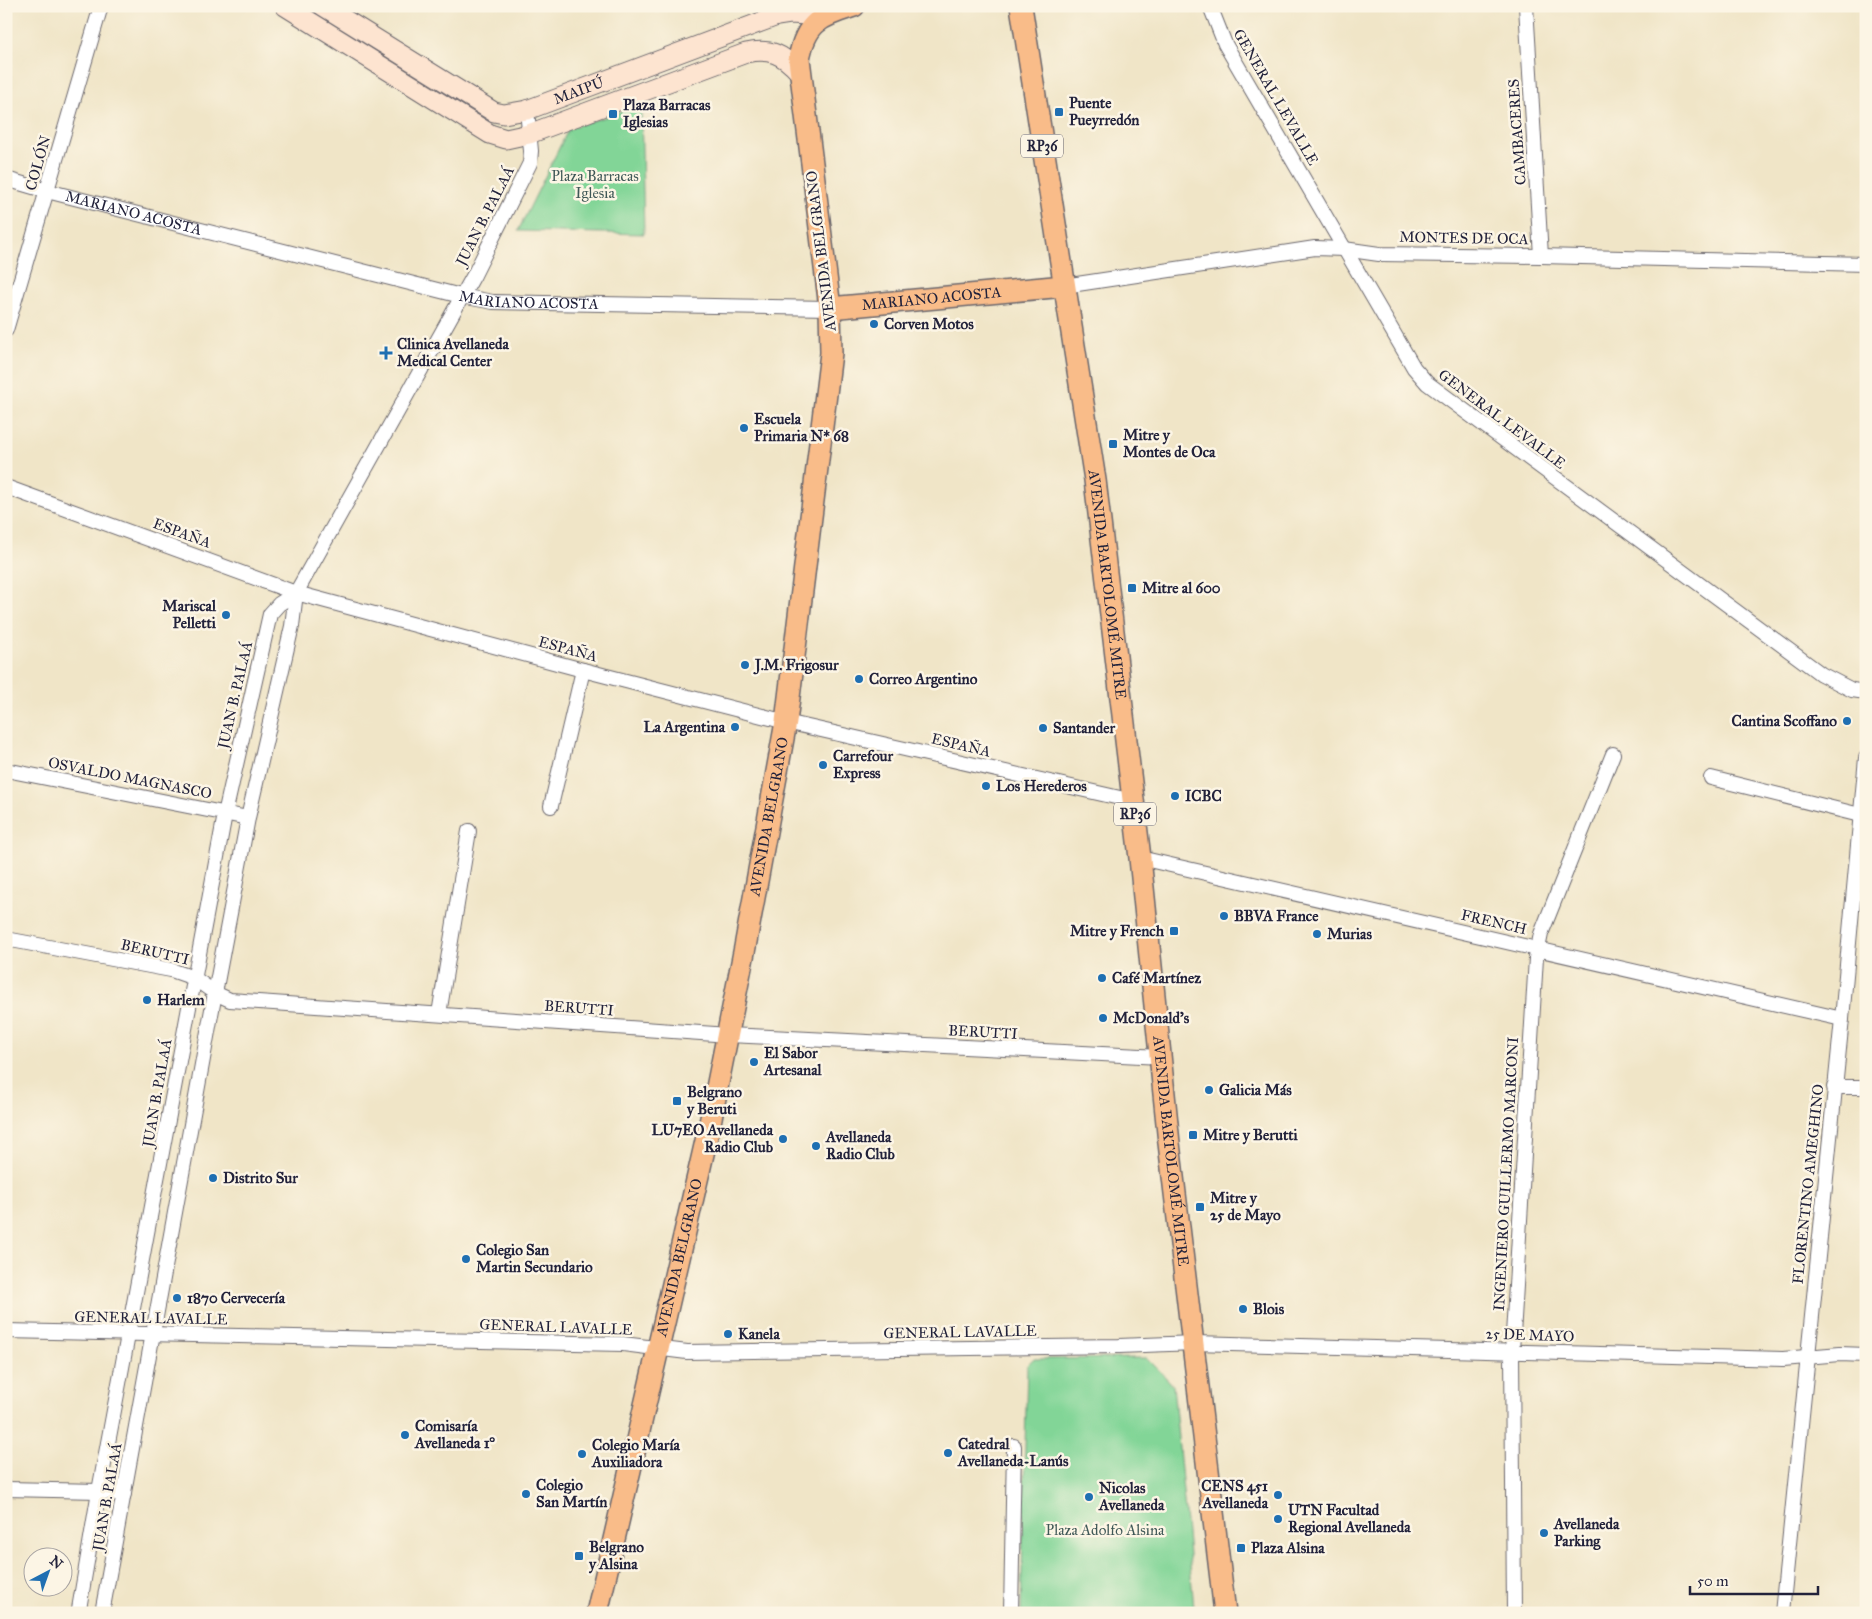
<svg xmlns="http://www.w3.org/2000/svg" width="1872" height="1619" viewBox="0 0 1872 1619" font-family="'IM FELL Great Primer',serif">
	<rect width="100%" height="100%" fill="#fcf5e5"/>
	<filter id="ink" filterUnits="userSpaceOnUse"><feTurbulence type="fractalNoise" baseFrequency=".02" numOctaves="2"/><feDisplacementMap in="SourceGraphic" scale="10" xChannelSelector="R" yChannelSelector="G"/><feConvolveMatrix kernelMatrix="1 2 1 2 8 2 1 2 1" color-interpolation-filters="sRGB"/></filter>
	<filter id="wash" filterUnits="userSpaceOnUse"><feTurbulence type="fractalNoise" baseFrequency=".0096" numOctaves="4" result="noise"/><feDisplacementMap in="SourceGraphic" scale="20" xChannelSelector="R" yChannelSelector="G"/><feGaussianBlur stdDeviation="1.12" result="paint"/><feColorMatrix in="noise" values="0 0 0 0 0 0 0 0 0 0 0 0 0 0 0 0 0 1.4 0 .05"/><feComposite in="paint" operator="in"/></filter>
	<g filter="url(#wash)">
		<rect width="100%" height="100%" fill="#f0e5c7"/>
		<path fill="#82d597" stroke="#527c69" d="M641,106L644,234L518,231L569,128Z
			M1147,1358L1173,1385L1194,1607L1192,1613H1021L1027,1365L1033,1359Z"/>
	</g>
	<g filter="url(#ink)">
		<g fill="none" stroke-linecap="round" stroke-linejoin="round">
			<g stroke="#6a666c" stroke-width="16">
				<g id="street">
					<path d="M1210,6L1225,44L1414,368L1427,383L1821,674L1852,690L1866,692"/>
					<path d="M1526,6L1541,256"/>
					<path id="s1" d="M6,179L47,191L461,296L493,302L830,308"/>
					<path d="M1064,286L1315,248L1344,249L1379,254L1541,256L1866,264"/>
					<path d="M6,330L101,6"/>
					<path d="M6,487L296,593L583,670L786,722L1133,801"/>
					<path d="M6,770L248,818"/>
					<path d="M1711,778L1860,815"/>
					<path d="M551,806L583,670"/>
					<path d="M1140,858L1842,1019"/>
					<path d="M6,939L171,970L194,978L215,993L230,1000L729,1035L1160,1057"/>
					<path d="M439,1014L469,831"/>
					<path d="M1834,1087H1866"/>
					<path d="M6,1331L623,1344L687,1352L1119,1346L1194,1343L1783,1359L1840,1354L1866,1355"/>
					<path d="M6,1489L99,1491L124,1494"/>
					<path d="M80,1613L79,1609L99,1491L225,814L270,614L279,604L296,593"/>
					<path d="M102,1613L215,993L248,818L292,626L296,593L474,275L530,163L531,151L527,110"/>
					<path d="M1011,1613L1014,1446"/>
					<path d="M1514,1613L1512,1351L1536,958L1541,934L1613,754"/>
					<path d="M1782,1613L1842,1019L1866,758"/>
				</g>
			</g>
			<g stroke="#6a666c" stroke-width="21">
				<g id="secondary">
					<path d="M285,6L490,134L506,139L529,134L746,53C770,48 783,54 799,72"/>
					<path id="s2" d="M323,6L494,112L504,114L527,110L777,16L790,14L825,16"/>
				</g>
			</g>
			<g stroke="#6a666c" stroke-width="24">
				<g id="primary">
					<path id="s3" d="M1021,6L1095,480L1140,858L1169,1143L1225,1613"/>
					<path id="s4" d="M830,308L1064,286"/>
					<path id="s5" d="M597,1613L709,1128L745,947L786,722L831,353L830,308L799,59C806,21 821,17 854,6"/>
				</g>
			</g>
			<use href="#street" stroke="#fff" stroke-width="14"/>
			<use href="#secondary" stroke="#fde4d0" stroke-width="19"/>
			<use href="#primary" stroke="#f9bc89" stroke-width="21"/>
		</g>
	</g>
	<g fill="#1f6fb2" stroke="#fcf5e5" stroke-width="2">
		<rect x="1054" y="107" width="10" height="10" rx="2.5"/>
		<rect x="608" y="109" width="10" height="10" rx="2.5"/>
		<circle cx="874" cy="324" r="5"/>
		<path d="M383.5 345.5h5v5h5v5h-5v5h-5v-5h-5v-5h5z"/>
		<circle cx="744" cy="428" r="5"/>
		<rect x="1108" y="439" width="10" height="10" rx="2.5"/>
		<rect x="1127" y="583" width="10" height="10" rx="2.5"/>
		<circle cx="226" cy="615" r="5"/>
		<circle cx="745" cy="665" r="5"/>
		<circle cx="859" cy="679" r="5"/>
		<circle cx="1847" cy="721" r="5"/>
		<circle cx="735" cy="727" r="5"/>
		<circle cx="1043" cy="728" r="5"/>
		<circle cx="823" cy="765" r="5"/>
		<circle cx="986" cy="786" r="5"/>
		<circle cx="1175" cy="796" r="5"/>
		<circle cx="1224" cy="916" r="5"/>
		<rect x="1169" y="926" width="10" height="10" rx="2.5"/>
		<circle cx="1317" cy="934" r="5"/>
		<circle cx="1102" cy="978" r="5"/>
		<circle cx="147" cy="1000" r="5"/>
		<circle cx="1103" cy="1018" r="5"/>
		<circle cx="754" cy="1062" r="5"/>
		<circle cx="1209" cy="1090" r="5"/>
		<rect x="672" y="1096" width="10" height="10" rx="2.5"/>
		<rect x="1188" y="1130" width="10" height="10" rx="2.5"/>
		<circle cx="783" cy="1139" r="5"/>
		<circle cx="816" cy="1146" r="5"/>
		<circle cx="213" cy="1178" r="5"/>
		<rect x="1195" y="1202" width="10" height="10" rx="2.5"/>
		<circle cx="466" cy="1259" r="5"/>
		<circle cx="177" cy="1298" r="5"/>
		<circle cx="1243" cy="1309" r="5"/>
		<circle cx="728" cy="1334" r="5"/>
		<circle cx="405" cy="1435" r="5"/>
		<circle cx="948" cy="1453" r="5"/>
		<circle cx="582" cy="1454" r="5"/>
		<circle cx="526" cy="1494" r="5"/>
		<circle cx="1278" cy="1495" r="5"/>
		<circle cx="1089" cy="1497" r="5"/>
		<circle cx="1278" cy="1519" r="5"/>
		<circle cx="1544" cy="1533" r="5"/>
		<rect x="1236" y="1543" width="10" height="10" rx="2.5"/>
		<rect x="574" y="1551" width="10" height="10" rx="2.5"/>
	</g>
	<g text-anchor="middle" stroke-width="5" stroke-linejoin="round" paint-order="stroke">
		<g fill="#fcf5e5" stroke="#63616e" stroke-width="1">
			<rect x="1021" y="134.5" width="42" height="23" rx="4"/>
			<rect x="1114" y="802.5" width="42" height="23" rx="4"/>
		</g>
		<g font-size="14" font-weight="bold" fill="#22223b">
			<text x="1042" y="151">RP36</text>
			<text x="1135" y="819">RP36</text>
		</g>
		<g font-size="15" fill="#22223b" stroke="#fcf5e5">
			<text dy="5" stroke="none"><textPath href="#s2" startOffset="290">MAIPÚ</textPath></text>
			<text transform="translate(1276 97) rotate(60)" y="5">GENERAL LEVALLE</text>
			<text transform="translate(1517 132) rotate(-94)" y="5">CAMBACERES</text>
			<text transform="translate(38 163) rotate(-74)" y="5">COLÓN</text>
			<text dy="5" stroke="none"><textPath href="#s1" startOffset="132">MARIANO ACOSTA</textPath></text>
			<text transform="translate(485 216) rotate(-63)" y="5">JUAN B. PALAÁ</text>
			<text transform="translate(1464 238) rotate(1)" y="5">MONTES DE OCA</text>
			<text transform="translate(821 251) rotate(-97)" y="5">AVENIDA BELGRANO</text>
			<text dy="5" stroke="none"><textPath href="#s1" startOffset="538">MARIANO ACOSTA</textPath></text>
			<text dy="5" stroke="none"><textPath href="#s4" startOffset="102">MARIANO ACOSTA</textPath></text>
			<text transform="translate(1502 419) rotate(37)" y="5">GENERAL LEVALLE</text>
			<text transform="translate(182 533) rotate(20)" y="5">ESPAÑA</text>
			<text dy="5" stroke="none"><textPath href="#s3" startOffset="585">AVENIDA BARTOLOMÉ MITRE</textPath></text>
			<text transform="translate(568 649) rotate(15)" y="5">ESPAÑA</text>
			<text transform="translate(235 695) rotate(-77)" y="5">JUAN B. PALAÁ</text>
			<text transform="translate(961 745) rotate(13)" y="5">ESPAÑA</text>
			<text transform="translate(130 778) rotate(11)" y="5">OSVALDO MAGNASCO</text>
			<text dy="5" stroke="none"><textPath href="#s5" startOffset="815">AVENIDA BELGRANO</textPath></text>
			<text transform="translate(1494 922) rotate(13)" y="5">FRENCH</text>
			<text transform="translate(155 952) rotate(13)" y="5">BERUTTI</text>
			<text transform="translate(579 1008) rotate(4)" y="5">BERUTTI</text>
			<text transform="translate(983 1032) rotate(3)" y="5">BERUTTI</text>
			<text transform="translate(157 1093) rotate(-80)" y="5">JUAN B. PALAÁ</text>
			<text dy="5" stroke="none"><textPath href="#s3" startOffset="1155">AVENIDA BARTOLOMÉ MITRE</textPath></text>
			<text transform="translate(1506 1174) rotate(-87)" y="5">INGENIERO GUILLERMO MARCONI</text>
			<text transform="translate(1808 1184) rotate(-84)" y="5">FLORENTINO AMEGHINO</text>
			<text dy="5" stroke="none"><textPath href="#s5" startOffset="365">AVENIDA BELGRANO</textPath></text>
			<text transform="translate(151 1318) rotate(1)" y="5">GENERAL LAVALLE</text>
			<text transform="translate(556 1327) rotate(2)" y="5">GENERAL LAVALLE</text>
			<text transform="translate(960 1332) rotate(-1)" y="5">GENERAL LAVALLE</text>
			<text transform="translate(1530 1335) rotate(2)" y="5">25 DE MAYO</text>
			<text transform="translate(107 1497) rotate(-80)" y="5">JUAN B. PALAÁ</text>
		</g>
		<g font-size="15" font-weight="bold" fill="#22223b" stroke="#fcf5e5" text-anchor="start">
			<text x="1069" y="108">Puente<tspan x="1069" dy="17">Pueyrredón</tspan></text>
			<text x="623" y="110">Plaza Barracas<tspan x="623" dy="17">Iglesias</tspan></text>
			<text x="884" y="329">Corven Motos</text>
			<text x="397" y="349">Clinica Avellaneda<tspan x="397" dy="17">Medical Center</tspan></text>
			<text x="754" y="424">Escuela<tspan x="754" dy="17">Primaria N* 68</tspan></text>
			<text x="1123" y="440">Mitre y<tspan x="1123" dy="17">Montes de Oca</tspan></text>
			<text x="1142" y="593">Mitre al 600</text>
			<text x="216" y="611" text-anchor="end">Mariscal<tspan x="216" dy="17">Pelletti</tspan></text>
			<text x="755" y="670">J.M. Frigosur</text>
			<text x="869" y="684">Correo Argentino</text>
			<text x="1837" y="726" text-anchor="end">Cantina Scoffano</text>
			<text x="725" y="732" text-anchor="end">La Argentina</text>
			<text x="1053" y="733">Santander</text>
			<text x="833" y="761">Carrefour<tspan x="833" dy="17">Express</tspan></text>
			<text x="996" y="791">Los Herederos</text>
			<text x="1185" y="801">ICBC</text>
			<text x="1234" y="921">BBVA France</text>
			<text x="1164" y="936" text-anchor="end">Mitre y French</text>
			<text x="1327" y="939">Murias</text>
			<text x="1112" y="983">Café Martínez</text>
			<text x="157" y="1005">Harlem</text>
			<text x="1113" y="1023">McDonald's</text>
			<text x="764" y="1058">El Sabor<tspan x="764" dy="17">Artesanal</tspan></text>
			<text x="1219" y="1095">Galicia Más</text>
			<text x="687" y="1097">Belgrano<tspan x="687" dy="17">y Beruti</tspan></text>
			<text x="773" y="1135" text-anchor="end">LU7EO Avellaneda<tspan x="773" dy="17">Radio Club</tspan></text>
			<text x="1203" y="1140">Mitre y Berutti</text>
			<text x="826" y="1142">Avellaneda<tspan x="826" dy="17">Radio Club</tspan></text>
			<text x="223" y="1183">Distrito Sur</text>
			<text x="1210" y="1203">Mitre y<tspan x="1210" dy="17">25 de Mayo</tspan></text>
			<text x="476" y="1255">Colegio San<tspan x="476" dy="17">Martin Secundario</tspan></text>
			<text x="187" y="1303">1870 Cervecería</text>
			<text x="1253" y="1314">Blois</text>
			<text x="738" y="1339">Kanela</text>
			<text x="415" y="1431">Comisaría<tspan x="415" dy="17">Avellaneda 1°</tspan></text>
			<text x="958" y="1449">Catedral<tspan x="958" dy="17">Avellaneda-Lanús</tspan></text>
			<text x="592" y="1450">Colegio María<tspan x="592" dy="17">Auxiliadora</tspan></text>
			<text x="536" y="1490">Colegio<tspan x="536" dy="17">San Martín</tspan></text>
			<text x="1268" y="1491" text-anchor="end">CENS 451<tspan x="1268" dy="17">Avellaneda</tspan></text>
			<text x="1099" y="1493">Nicolas<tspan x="1099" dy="17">Avellaneda</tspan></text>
			<text x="1288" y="1515">UTN Facultad<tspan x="1288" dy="17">Regional Avellaneda</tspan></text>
			<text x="1554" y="1529">Avellaneda<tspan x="1554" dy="17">Parking</tspan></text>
			<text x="589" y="1552">Belgrano<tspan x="589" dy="17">y Alsina</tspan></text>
			<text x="1251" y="1553">Plaza Alsina</text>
		</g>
		<g font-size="15" fill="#3f5857" stroke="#fcf5e5">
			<text x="595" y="181">Plaza Barracas<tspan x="595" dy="17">Iglesia</tspan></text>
			<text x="1105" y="1535">Plaza Adolfo Alsina</text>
		</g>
	</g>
	<rect width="1872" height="1619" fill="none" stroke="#fcf5e5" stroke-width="25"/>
	<g transform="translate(48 1572) rotate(41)"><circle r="24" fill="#fcf5e5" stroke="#a5a1a1"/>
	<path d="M0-4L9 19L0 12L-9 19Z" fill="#1f6fb2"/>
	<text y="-8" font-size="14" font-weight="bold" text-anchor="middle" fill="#22223b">N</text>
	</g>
	<path d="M1690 1586v8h128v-8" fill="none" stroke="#22223b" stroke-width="2.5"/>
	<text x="1697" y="1586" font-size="15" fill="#22223b" stroke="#fcf5e5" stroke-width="4" paint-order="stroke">50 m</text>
</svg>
